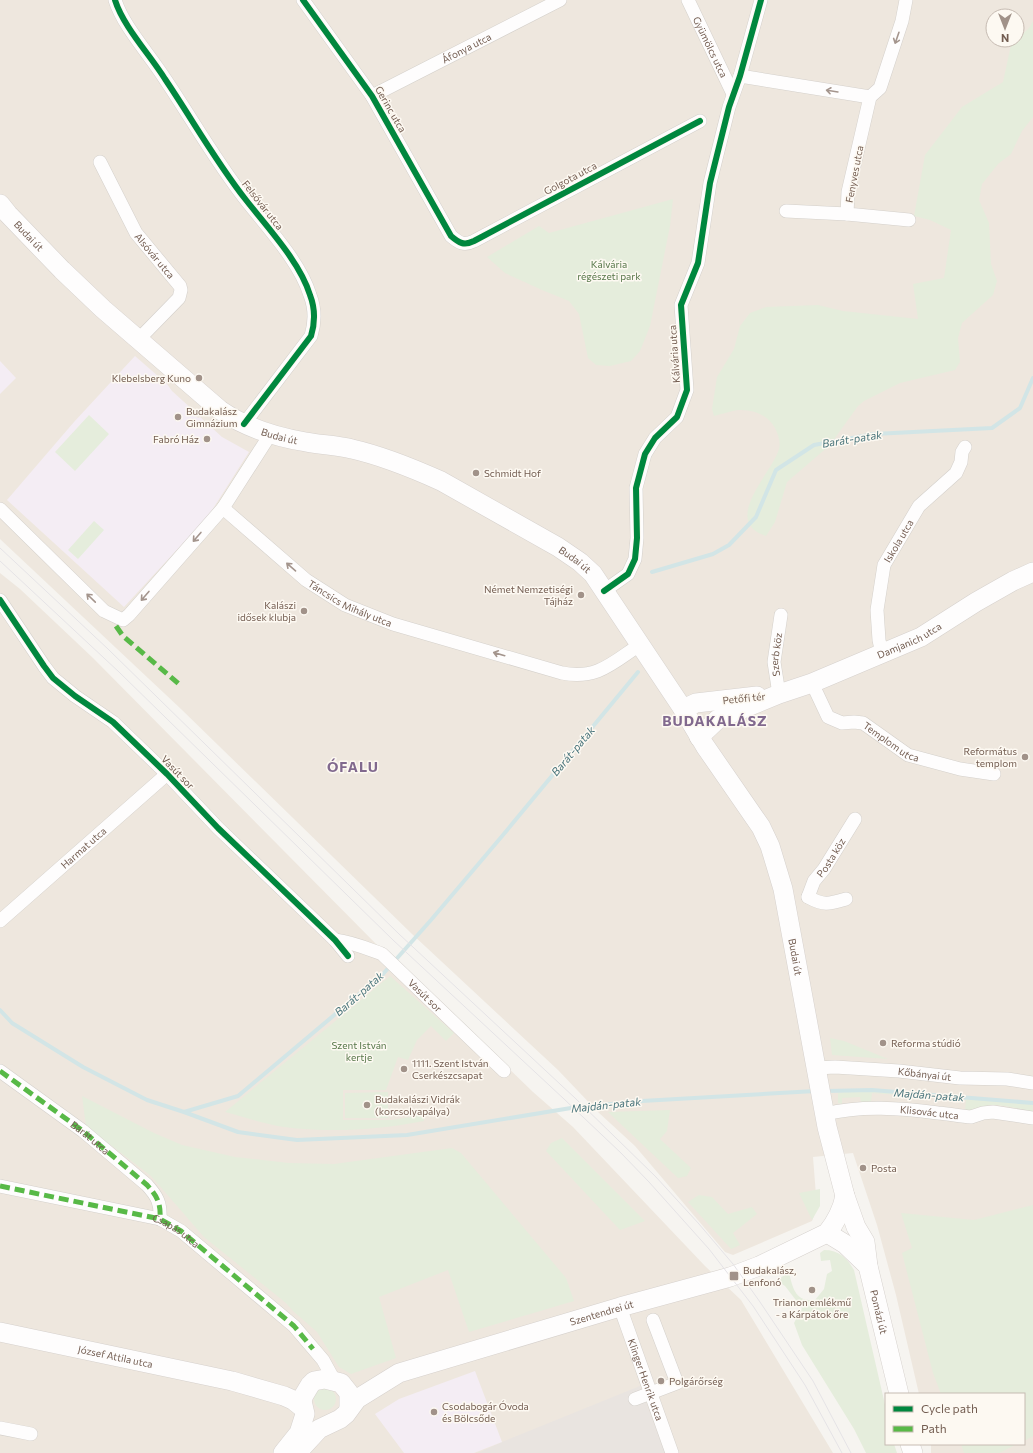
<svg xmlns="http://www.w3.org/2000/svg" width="1033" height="1453" viewBox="0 0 1033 1453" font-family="Commissioner,sans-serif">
	<rect width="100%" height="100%" fill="#f6f4f0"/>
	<path fill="#eee7de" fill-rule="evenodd" d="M0,0H1033V1453H931V1444H1024V1394H919L896,1295L877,1225L853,1153L813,1157L817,1208L812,1221L733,1255L725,1252L635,1146L598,1112L558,1070L412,934L181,709L0,539ZM993,16H1017V40H993Z
		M0,573L20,589L93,658L383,951L415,978L533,1092L573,1127L705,1266L741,1300L833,1453H0Z"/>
	<path fill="#e9e4e0" d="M640,1386L665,1453H478L502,1442Z"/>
	<path fill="#f4edf4" d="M135,356L167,384L172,391L194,411V414L198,418L200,417L222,437L249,452L209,515L124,607L7,500L74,422Z
		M0,361L16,378L0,394Z
		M475,1371L502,1442L474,1453H404L375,1414L399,1399Z"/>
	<path fill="#e5eddc" d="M1033,21V117L1022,131L1011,154L998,164L982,184L979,200L989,223L991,264L997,281L993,295L962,323L958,338L960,362L955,370L900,383L864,401L858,406L830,445L787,482L775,522L766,536C720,521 773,472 779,449C781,442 778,434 775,428C768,415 753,409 738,410C731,411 722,414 714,416L712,409L717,377L734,349L740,326L750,313L766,307L818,305L843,311L918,319L913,284L944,278L951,230L930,220L914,216L925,155L962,107L1003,82L1011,45L1029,28Z
		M673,199L670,226L650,326L640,351L631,361L610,366L596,365L588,358L579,314L569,301L542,290L505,273L487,257L539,226L549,233Z
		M89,415L109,434L75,471L55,452Z
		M94,521L104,530L78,559L68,550Z
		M390,976L454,1033L446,1041L431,1026L417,1040L408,1060L398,1057L386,1090H343V1120H392L422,1115L424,1121C377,1130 331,1133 284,1127C264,1124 244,1117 225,1112Z
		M830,1038L844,1041L888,1059L832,1055Z
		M855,1091L1033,1103V1112C1020,1109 1005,1105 992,1105C983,1106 975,1111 965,1111L966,1100L872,1093L871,1102H861L860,1097L842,1098V1104L838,1103V1093Z
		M388,1092V1118H345V1093Z
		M82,1096L154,1133L182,1145L235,1157L289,1163L334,1164L452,1148L461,1153L566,1278L574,1301L469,1332L448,1270L379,1297L396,1358L351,1374L339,1367L317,1332L293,1311L286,1303L204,1237L151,1176L86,1126Z
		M670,1110L667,1131L660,1139L691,1168L687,1176L678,1178L608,1112Z
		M562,1138L645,1221L620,1230L546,1151L551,1143Z
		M820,1189V1206L812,1220L799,1193Z
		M699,1195L712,1197L728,1214L752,1207L757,1214L733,1233L740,1245L731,1249L688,1202Z
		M1033,1205V1436L1024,1441V1394H941L933,1373L902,1253L912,1248L901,1213L974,1220Z
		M824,1250C839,1250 847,1258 854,1270L886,1409V1444H894L897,1453H866L854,1429L802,1345L794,1323L802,1308L785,1286L776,1280L789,1273C793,1288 795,1302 815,1300L824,1289L827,1274L832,1271L830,1260L821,1261L820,1253Z
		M314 1399a11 11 0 1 1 22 0a11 11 0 1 1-22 0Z
		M961,1444H1017L999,1453H964Z"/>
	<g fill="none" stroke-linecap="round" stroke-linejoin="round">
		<path stroke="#d2e5e6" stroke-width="4" d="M652,572L713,554L729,545L756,517L776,470L814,445L874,434L992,428L1020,408L1033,378
			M0,1010L12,1023L83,1067L147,1100L184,1112L238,1096L383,974L431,920L503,835L638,672
			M826,1091L872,1090L1033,1103
			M184,1112L238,1132L297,1140L407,1135L571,1108L642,1101L815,1091"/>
		<g stroke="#d4d0cb" stroke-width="14">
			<g id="minor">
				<path d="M115,0C123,26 150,55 165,79C192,119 216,162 246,200C267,227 300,262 310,295C315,308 315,323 311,336L244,424"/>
				<path d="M303,0L372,96L451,236C459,243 464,246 474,241L700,121"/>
				<path id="s1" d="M688,0L733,94"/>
				<path d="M906,0L902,21L880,88L870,97L848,192L847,214L909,220"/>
				<path d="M740,76L870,97"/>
				<path id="s2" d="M372,96L560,0"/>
				<path id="s3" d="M100,162L136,233L180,286L181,290L179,298L139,339"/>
				<path d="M786,211L847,214"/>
				<path id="s4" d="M223,508L306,580L345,605L393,624L562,673C598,680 613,662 641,644"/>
				<path d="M0,509L104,611L123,620L129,615L223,508L266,441L269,433"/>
				<path d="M604,591L628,574L635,559L637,538L636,488L645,454L655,438L677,417L687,390L681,305L698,263L710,183L729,107L740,76L761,0"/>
				<path d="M0,600L44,666L53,678L75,696L113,722L167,774L218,828L335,940L348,956"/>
				<path id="s5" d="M882,654L879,640L877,610L884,565L919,506L956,473L961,462L962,452L965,447"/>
				<path id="s6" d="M812,683L828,717L842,723L854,722L863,723L908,755L960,769L994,774"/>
				<path id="s7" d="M779,694L774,662L781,615"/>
				<path id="s8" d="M808,897L814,881L824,869L855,819"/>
				<path d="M808,897C824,906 829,904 846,899"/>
				<path id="s9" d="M0,921L167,774"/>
				<path id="s10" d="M335,940C352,942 366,948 382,954L504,1071"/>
				<path id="s11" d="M817,1068L835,1067L899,1071L960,1078L1007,1079L1033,1083"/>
				<path d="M0,1071L83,1131L147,1185C157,1196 161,1203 160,1219"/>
				<path id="s12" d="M825,1114C862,1105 900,1108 938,1113C949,1114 960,1116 971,1117L983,1113L993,1112L1033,1118"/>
				<path d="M0,1186L160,1219L181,1231L294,1326L323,1360L334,1380"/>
				<path id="s13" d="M620,1307L672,1453"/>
				<path d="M635,1399L677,1383L653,1320"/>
				<path d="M0,1428L31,1434"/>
			</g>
		</g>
		<g stroke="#d6d1cd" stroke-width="20">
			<g id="secondary">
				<path id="s14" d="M0,204L8,214L62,270L103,309L220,410C246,428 276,437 306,442C321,445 337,445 352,449C383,456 412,468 441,481L558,547L580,562L593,574L683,709L705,746L761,827L770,846L783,889L827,1127L845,1196L856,1227L865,1242L868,1266L899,1394"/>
				<path d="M683,709L696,703L757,696"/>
				<path id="s15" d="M699,737L718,719L779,694L812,683L921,637L976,602L1013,581L1033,572"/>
				<path d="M827,1233L845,1244L868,1266"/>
				<path id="s16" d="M0,1332L232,1381L284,1396L293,1400L303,1408"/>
				<path d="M910,1444L913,1453"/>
				<path d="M283,1453L299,1433L305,1414L302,1401L304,1395L310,1385L314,1381L325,1379L341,1383L349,1393V1409"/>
				<path id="s17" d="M297,1453L319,1429L340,1419L346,1414L357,1399L399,1373L620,1307L730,1277L759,1266L827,1233C836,1222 842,1210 845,1196"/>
			</g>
		</g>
		<use href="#minor" stroke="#fefdfd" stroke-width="13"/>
		<use href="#secondary" stroke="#fefdfd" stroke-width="19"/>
		<path stroke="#e5e3e6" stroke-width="1" d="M0,548L108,649L399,934L575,1098L656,1177L699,1224L733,1264L760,1302L813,1381L851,1453
			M0,561L119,672L393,940L564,1099L621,1153L649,1182L709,1249L753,1306L805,1385L842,1453"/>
		<g stroke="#58b947" stroke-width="5" stroke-dasharray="10 5" stroke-linecap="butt">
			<path d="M116,626L123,636L180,685"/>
			<path id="s18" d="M0,1071L83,1131L147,1185C157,1196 161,1203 160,1219"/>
			<path id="s19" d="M0,1186L160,1219L181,1231L294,1326L313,1349"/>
		</g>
		<g stroke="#fdf9f2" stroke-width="8">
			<path id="cycleway" d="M115,0C123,26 150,55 165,79C192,119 216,162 246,200C267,227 300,262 310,295C315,308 315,323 311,336L244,424
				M303,0L372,96L451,236C459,243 464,246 474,241L700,121
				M604,591L628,574L635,559L637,538L636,488L645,454L655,438L677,417L687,390L681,305L698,263L710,183L729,107L740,76L761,0
				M0,600L44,666L53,678L75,696L113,722L167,774L218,828L335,940L348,956"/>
		</g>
		<use href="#cycleway" stroke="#00873e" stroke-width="6"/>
	</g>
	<defs><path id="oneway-shaft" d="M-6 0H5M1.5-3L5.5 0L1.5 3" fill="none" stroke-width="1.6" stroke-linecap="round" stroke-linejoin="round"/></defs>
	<g stroke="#a4958d">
		<use href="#oneway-shaft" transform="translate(897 38) rotate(109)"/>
		<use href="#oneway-shaft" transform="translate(832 91) rotate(-171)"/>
		<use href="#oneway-shaft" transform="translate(197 537) rotate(131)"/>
		<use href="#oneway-shaft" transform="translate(291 567) rotate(-139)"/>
		<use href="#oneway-shaft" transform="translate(145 596) rotate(131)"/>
		<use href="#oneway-shaft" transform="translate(91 598) rotate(-136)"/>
		<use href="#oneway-shaft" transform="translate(499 654) rotate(-164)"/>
	</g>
	<g fill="#a19289" stroke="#fdf9f2" stroke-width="1.5">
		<circle cx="199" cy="378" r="4"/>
		<circle cx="178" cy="417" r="4"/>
		<circle cx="207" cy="439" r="4"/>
		<circle cx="476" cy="473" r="4"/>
		<circle cx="581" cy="595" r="4"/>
		<circle cx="304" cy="611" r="4"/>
		<circle cx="1025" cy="757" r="4"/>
		<circle cx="883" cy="1043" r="4"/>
		<circle cx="404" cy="1069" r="4"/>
		<circle cx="367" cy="1105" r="4"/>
		<circle cx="863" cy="1168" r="4"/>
		<rect x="729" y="1271" width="10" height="10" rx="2"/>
		<circle cx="812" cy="1290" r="4"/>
		<circle cx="661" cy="1381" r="4"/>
		<circle cx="434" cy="1412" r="4"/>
	</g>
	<g text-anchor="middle" stroke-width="3" stroke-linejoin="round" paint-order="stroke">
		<g font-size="10" fill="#735d51" stroke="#fdf9f2">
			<text dy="4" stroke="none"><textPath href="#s1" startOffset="52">Gyümölcs utca</textPath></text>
			<text dy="4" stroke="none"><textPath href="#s2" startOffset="106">Áfonya utca</textPath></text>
			<text transform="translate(391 109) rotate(60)" y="4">Gerinc utca</text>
			<text transform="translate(854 174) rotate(-79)" y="4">Fenyves utca</text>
			<text transform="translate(570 178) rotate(-28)" y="4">Golgota utca</text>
			<text transform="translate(263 205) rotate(52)" y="4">Felsővár utca</text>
			<text dy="4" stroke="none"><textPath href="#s14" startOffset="43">Budai út</textPath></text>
			<text dy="4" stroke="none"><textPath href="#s3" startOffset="109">Alsóvár utca</textPath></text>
			<text transform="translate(674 354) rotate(-94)" y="4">Kálvária utca</text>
			<text dy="4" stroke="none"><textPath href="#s14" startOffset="367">Budai út</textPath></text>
			<text dy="4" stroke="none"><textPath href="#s5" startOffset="118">Iskola utca</textPath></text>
			<text dy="4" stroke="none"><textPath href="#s14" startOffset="691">Budai út</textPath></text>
			<text dy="4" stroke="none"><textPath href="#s4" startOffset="160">Táncsics Mihály utca</textPath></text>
			<text dy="4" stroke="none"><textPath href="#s15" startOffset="233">Damjanich utca</textPath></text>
			<text dy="4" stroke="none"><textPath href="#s7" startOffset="40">Szerb köz</textPath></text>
			<text transform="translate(744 698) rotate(-6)" y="4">Petőfi tér</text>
			<text dy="4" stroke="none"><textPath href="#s6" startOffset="108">Templom utca</textPath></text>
			<text transform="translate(178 772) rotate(46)" y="4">Vasút sor</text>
			<text dy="4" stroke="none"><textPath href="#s9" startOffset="111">Harmat utca</textPath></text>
			<text dy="4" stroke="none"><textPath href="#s8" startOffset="46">Posta köz</textPath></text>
			<text dy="4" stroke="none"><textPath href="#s14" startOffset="1153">Budai út</textPath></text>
			<text dy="4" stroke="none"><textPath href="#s10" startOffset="109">Vasút sor</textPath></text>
			<text dy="4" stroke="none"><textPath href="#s11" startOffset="108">Kőbányai út</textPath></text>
			<text dy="4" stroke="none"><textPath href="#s12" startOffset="105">Klisovác utca</textPath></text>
			<text dy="4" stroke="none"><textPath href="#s18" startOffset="112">Barát utca</textPath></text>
			<text dy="4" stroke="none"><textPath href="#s19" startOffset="183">Csapás utca</textPath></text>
			<text dy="4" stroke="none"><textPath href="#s17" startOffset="343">Szentendrei út</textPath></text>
			<text dy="4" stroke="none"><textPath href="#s14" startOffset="1519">Pomázi út</textPath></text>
			<text dy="4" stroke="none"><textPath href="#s16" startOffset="118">József Attila utca</textPath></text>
			<text dy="4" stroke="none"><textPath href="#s13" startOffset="77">Klinger Henrik utca</textPath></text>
		</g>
		<g font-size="10" fill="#58784b" stroke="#fdf9f2">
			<text x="609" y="268">Kálvária<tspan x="609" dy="12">régészeti park</tspan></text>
			<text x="359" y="1049">Szent István<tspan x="359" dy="12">kertje</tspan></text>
		</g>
		<g font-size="10" fill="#735d51" stroke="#fdf9f2" text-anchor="start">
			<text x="191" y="382" text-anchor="end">Klebelsberg Kuno</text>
			<text x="186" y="415">Budakalász<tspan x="186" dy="12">Gimnázium</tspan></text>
			<text x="199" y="443" text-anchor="end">Fabró Ház</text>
			<text x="484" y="477">Schmidt Hof</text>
			<text x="573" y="593" text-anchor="end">Német Nemzetiségi<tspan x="573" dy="12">Tájház</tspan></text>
			<text x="296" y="609" text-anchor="end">Kalászi<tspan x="296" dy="12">idősek klubja</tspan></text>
			<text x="1017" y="755" text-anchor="end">Református<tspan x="1017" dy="12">templom</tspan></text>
			<text x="891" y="1047">Reforma stúdió</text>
			<text x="412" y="1067">1111. Szent István<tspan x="412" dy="12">Cserkészcsapat</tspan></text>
			<text x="375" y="1103">Budakalászi Vidrák<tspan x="375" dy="12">(korcsolyapálya)</tspan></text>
			<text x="871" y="1172">Posta</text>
			<text x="743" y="1274">Budakalász,<tspan x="743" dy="12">Lenfonó</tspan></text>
			<text x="812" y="1306" text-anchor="middle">Trianon emlékmű<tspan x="812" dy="12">- a Kárpátok őre</tspan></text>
			<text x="669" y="1385">Polgárőrség</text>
			<text x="442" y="1410">Csodabogár Óvoda<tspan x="442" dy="12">és Bölcsőde</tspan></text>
		</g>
		<g font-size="11" font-style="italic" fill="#4a757c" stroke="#fdf9f2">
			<text transform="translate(852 439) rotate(-9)" y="4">Barát-patak</text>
			<text transform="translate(573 751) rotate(-50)" y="4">Barát-patak</text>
			<text transform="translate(359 994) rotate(-41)" y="4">Barát-patak</text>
			<text transform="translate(929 1095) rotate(4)" y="4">Majdán-patak</text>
			<text transform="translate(606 1105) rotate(-6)" y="4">Majdán-patak</text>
		</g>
		<g font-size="14" font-weight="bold" letter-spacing="1" fill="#81698e" stroke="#fdf9f2">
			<text x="715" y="726">BUDAKALÁSZ</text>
			<text x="353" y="772">ÓFALU</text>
		</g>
	</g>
	<rect x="885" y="1393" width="140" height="52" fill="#fdf9f2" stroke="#c6bbb2"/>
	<rect x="893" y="1406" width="20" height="6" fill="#00873e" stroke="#c6bbb2"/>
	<text x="921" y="1413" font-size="12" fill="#735d51">Cycle path</text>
	<rect x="893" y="1426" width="20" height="6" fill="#58b947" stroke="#c6bbb2"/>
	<text x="921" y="1433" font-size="12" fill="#735d51">Path</text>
	<g transform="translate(1005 28) rotate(180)"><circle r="19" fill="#fdf9f2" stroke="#c6bbb2"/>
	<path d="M0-3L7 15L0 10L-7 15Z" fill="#a19289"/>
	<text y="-6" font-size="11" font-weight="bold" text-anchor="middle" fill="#735d51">N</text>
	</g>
</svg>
